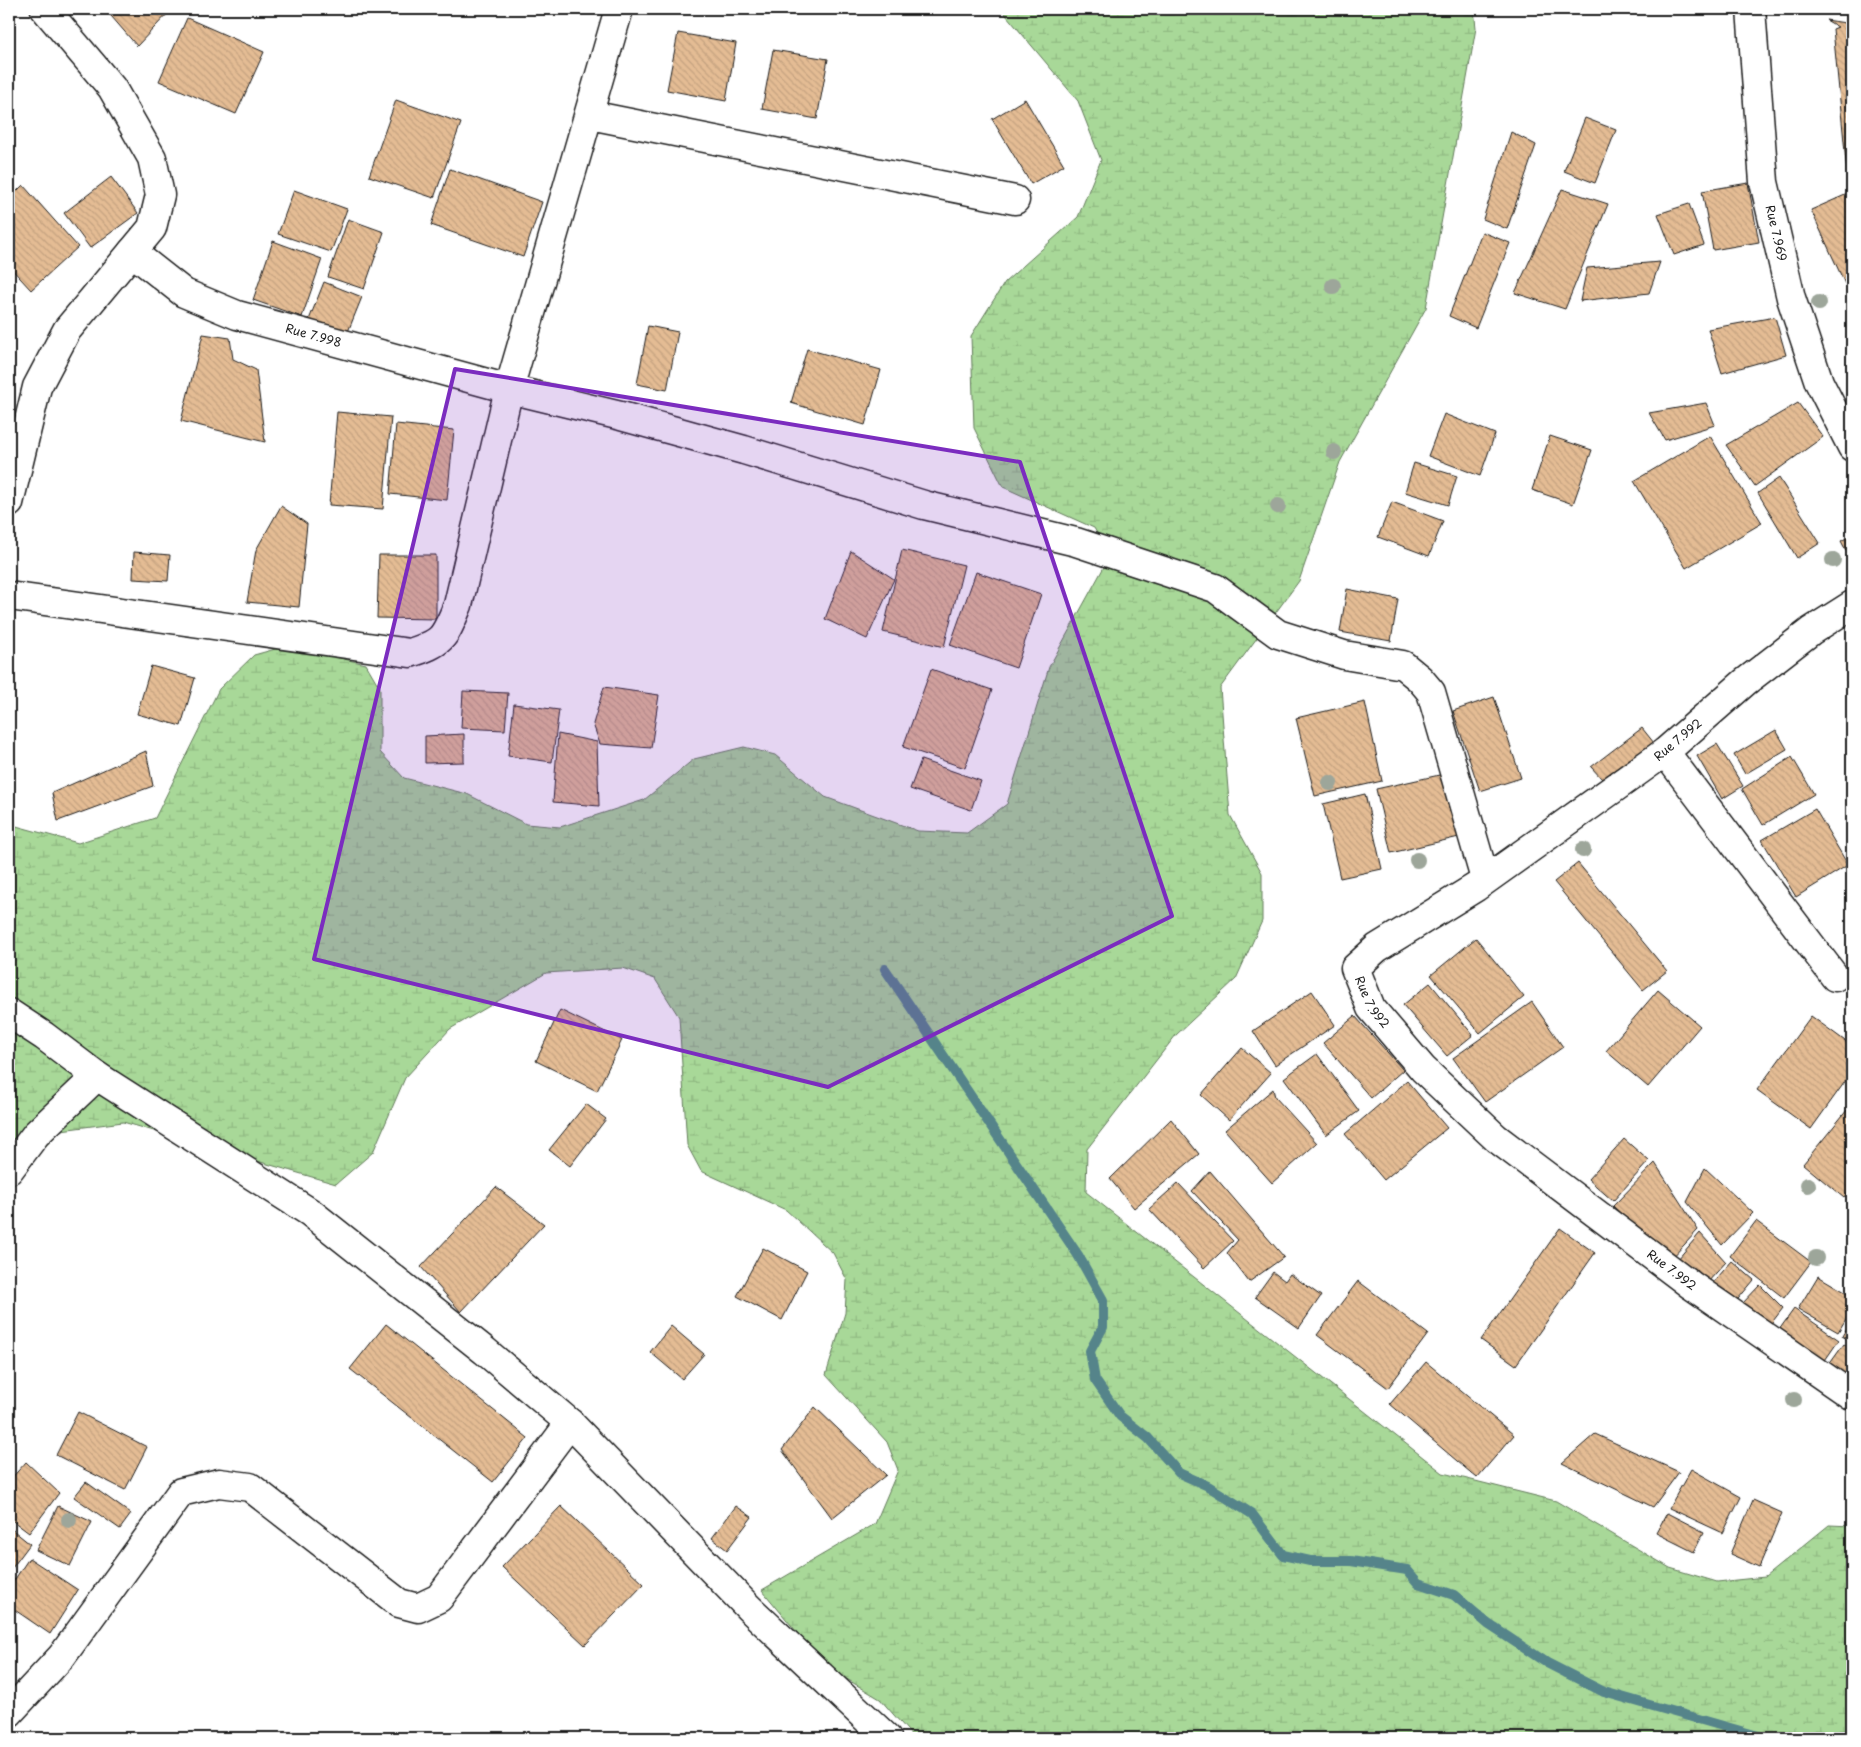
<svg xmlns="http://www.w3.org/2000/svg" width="1861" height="1747" viewBox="0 0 1861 1747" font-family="'Playpen Sans',sans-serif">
	<defs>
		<pattern id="wetland-marsh" width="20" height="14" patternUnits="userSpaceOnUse" patternTransform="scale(1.25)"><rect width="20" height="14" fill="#a8d898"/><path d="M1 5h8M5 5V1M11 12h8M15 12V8" fill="none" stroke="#90b982"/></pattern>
		<pattern id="building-back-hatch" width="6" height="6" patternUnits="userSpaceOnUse" patternTransform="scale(1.25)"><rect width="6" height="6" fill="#e4bc94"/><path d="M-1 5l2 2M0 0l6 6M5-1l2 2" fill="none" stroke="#c3a17f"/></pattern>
	</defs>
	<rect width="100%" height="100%" fill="#fff"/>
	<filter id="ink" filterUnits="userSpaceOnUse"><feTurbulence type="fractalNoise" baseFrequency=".02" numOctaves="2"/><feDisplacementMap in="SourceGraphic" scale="10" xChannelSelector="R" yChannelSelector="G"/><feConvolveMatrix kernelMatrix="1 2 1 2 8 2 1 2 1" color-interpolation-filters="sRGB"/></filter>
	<g filter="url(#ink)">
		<path fill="url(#wetland-marsh)" stroke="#627a5a" d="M1001,9H1474L1476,28L1426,308L1340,462L1299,581L1220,688L1230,815L1262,873V921L1236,979L1176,1035L1087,1149L1086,1192L1443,1473L1556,1501L1670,1568L1717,1582L1765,1577L1829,1525L1852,1526V1738H914L880,1699L825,1666L762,1590L875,1524L898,1470L887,1442L826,1375L845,1313L847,1280L833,1253L786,1210L701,1171L687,1145L679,1017L655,979L623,968L546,973L450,1029L405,1078L373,1152L336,1184L123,1122L61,1130L9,1184V824L78,843L155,818L219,689L254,655L286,646L366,664L380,688V752L404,778L467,794L526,824L560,827L644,800L694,759L744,747L775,755L825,797L918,831L967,833L1007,804L1049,667L1110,556L1094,528L1003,487L974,428L971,336L1005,282L1078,217L1101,160L1078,101Z"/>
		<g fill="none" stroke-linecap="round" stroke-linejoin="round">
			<path stroke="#54848a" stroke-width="10" d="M885,969L1078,1255L1103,1300V1327L1090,1351L1095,1380L1120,1416L1148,1438L1179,1473L1208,1486L1252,1514L1283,1555L1310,1561H1351L1407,1570L1418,1583L1454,1595L1488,1624L1547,1663L1604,1692L1765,1738"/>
		</g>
		<path fill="url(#building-back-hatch)" stroke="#1c1c1c" d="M105,9H172L137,46Z
			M187,18L264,52L236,114L159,81Z
			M1826,20L1852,24V182L1848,183L1833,29L1838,27Z
			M678,33L736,43L726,101L667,90Z
			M773,50L828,59L817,119L762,109Z
			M1025,99L1064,165L1031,184L992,119Z
			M396,100L461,123L434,198L369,176Z
			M1585,118L1616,130L1595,183L1564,171Z
			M1511,132L1536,145L1507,229L1483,219Z
			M450,169L542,202L523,257L431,225Z
			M111,177L138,213L90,248L64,213Z
			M1748,183L1759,242L1713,250L1702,191Z
			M23,185L78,247L31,290L9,266V199Z
			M1562,189L1608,204L1565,309L1515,293Z
			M294,190L347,209L331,252L278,234Z
			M1852,192V281L1845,284L1811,210Z
			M1689,204L1704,245L1674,255L1658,214Z
			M348,219L384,232L364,289L328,277Z
			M1482,232L1510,243L1476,328L1449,316Z
			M273,241L322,259L302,317L253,300Z
			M1660,262L1649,293L1580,301L1587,268Z
			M324,282L362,297L345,339L307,325Z
			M1775,317L1786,355L1722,373L1708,329Z
			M648,326L678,332L667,390L637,384Z
			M203,334L230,338L233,359L256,370L265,442L181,421Z
			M807,349L881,370L865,425L791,403Z
			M1706,403L1715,425L1665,440L1649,413Z
			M1798,403L1823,437L1755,486L1726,445Z
			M337,412L391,417L383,509L329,505Z
			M1444,414L1495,434L1480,476L1428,456Z
			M396,424L454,430L447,500L390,494Z
			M1550,436L1592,450L1573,504L1532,490Z
			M1710,436L1762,523L1686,568L1634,481Z
			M1414,463L1457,476L1448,505L1405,492Z
			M1779,478L1820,543L1797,558L1758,493Z
			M1392,502L1443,521L1429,556L1378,537Z
			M281,506L307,524L299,607L247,602L256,550Z
			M1852,535V562L1841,541Z
			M902,550L964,565L944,647L883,632Z
			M851,551L894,579L867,639L825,619Z
			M134,552L170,555L168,581L133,579Z
			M379,555H436V619L377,618Z
			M976,572L1041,594L1016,668L950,645Z
			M1347,589L1398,599L1391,641L1340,632Z
			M151,666L195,678L181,726L137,714Z
			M931,669L992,690L965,768L903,747Z
			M604,687L659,695L651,748L600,744L593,724Z
			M463,691L508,693L505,730L461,728Z
			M1494,697L1521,778L1480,791L1453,711Z
			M1365,702L1382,781L1315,796L1296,718Z
			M514,704L559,710L552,762L508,756Z
			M1642,728L1654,743L1602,779L1591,767Z
			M1776,730L1787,749L1745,774L1734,755Z
			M464,734V762L425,763V736Z
			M558,734L597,742L599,806L553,802Z
			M1717,744L1743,786L1722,799L1697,756Z
			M146,751L153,786L58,821L52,793Z
			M1792,757L1814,794L1763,825L1742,789Z
			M921,760L981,781L971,810L910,789Z
			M1444,774L1459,837L1391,853L1376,789Z
			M1365,794L1382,869L1340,878L1323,804Z
			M1815,809L1848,865L1796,897L1762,840Z
			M1578,863L1667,971L1643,990L1554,882Z
			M1476,938L1524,997L1480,1033L1431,975Z
			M1852,942V954L1846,946Z
			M1430,983L1473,1035L1447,1056L1403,1005Z
			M1658,990L1700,1026L1648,1087L1606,1051Z
			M1312,991L1335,1025L1275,1065L1253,1031Z
			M1532,1002L1563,1047L1485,1102L1453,1058Z
			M560,1010L622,1040L597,1091L536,1061Z
			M1355,1016L1403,1070L1371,1098L1323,1043Z
			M1811,1016L1852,1046V1072L1811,1129L1757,1090Z
			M1242,1048L1271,1073L1229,1120L1201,1095Z
			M1317,1054L1359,1111L1326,1135L1284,1078Z
			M1407,1081L1447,1128L1384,1180L1345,1134Z
			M1273,1089L1275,1097L1317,1143L1272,1183L1225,1130Z
			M586,1104L606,1119L570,1166L549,1150Z
			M1852,1104V1188L1844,1198L1803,1164Z
			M1171,1119L1199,1154L1134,1208L1110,1179Z
			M1624,1139L1649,1161L1613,1201L1588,1179Z
			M1655,1163L1698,1230L1670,1260L1613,1206Z
			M1705,1168L1753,1213L1722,1245L1687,1202Z
			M1210,1171L1284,1257L1249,1282L1227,1253L1238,1240L1192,1191Z
			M1178,1183L1233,1241L1204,1268L1149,1209Z
			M496,1187L544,1224L461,1312L421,1267Z
			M1756,1221L1811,1262L1784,1298L1730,1256Z
			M1560,1228L1595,1253L1516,1365L1481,1340Z
			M1700,1233L1726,1262L1707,1283L1678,1259Z
			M763,1248L807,1271L782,1320L737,1296Z
			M1732,1261L1754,1280L1733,1305L1710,1286Z
			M1273,1272L1285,1281L1290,1274L1321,1296L1299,1328L1255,1297Z
			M1818,1276L1852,1296V1309L1838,1332L1798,1309Z
			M1358,1281L1428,1334L1388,1388L1317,1335Z
			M1760,1285L1783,1308L1767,1329L1741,1305Z
			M1794,1309L1839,1340L1821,1366L1776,1334Z
			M1852,1320V1342L1842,1336Z
			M386,1324L528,1438L493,1482L350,1369Z
			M671,1326L704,1354L682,1379L650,1352Z
			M1844,1344L1852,1349V1382L1826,1369Z
			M1426,1362L1514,1435L1477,1478L1390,1404Z
			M815,1407L886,1475L832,1518L782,1450Z
			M78,1412L147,1447L125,1490L56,1455Z
			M1595,1434L1679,1472L1653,1507L1562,1463Z
			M26,1462L59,1493L29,1533L9,1518V1481Z
			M1691,1469L1741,1497L1723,1533L1669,1508Z
			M86,1482L131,1514L120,1529L74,1497Z
			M1753,1500L1782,1513L1759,1567L1730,1554Z
			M58,1506L92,1522L70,1566L36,1550Z
			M561,1506L644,1584L585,1645L502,1567Z
			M736,1506L752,1517L727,1550L712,1538Z
			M1667,1513L1704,1532L1694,1552L1656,1533Z
			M9,1527L30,1544L9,1572Z
			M29,1558L78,1590L50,1634L9,1606V1588Z"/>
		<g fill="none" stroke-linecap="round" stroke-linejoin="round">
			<g stroke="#1c1c1c" stroke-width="31">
				<g id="minor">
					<path id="s1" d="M45,9L112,88L152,158L160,195L152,228L132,252L184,293L237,315L509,389L619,9"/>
					<path id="s2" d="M1751,9L1764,182L1791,298L1819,382L1852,447"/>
					<path d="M590,115L1015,200"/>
					<path d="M9,503L37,387L67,330L132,252"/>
					<path d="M9,596L410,653C444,642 444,638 458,605L509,389L621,416L744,450L924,505L1076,542L1215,588L1278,634L1344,655L1403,665L1420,679L1431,692L1485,879"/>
					<path id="s3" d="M1852,605L1811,631L1745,682L1665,752L1476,887L1377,948L1355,968L1371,1008L1423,1069L1496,1138L1691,1285L1852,1396"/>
					<path d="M1665,752L1835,977"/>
					<path d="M9,1013L44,1036L97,1076L36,1134L9,1170"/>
					<path d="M97,1076L311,1213L485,1351L570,1423L749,1608L887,1738"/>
					<path d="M9,1713L62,1656L181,1492L219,1483L250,1487L399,1603L418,1608L439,1598L570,1423"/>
				</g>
			</g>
			<use href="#minor" stroke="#fff" stroke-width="28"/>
		</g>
		<g fill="#9da69a">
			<circle cx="1333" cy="286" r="8"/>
			<circle cx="1819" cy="303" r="8"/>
			<circle cx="1334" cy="452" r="8"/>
			<circle cx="1278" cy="506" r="8"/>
			<circle cx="1833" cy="560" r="8"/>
			<circle cx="1330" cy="783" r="8"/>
			<circle cx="1583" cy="850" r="8"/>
			<circle cx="1417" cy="860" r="8"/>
			<circle cx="1808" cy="1185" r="8"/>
			<circle cx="1816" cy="1258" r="8"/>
			<circle cx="1794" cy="1400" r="8"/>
			<circle cx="69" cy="1520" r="8"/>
		</g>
	</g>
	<path fill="#7b2cbf" fill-opacity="0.2" stroke="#7b2cbf" stroke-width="4" stroke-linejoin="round" d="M455,369L1020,462L1172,916L828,1087L314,959Z"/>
	<g text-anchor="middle" stroke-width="5" stroke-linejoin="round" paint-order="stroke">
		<g font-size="12" fill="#1c1c1c" stroke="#fff">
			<text dy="4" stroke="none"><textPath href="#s2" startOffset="226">Rue 7.969</textPath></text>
			<text dy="4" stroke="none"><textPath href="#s1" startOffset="490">Rue 7.998</textPath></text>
			<text transform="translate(1678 740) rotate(-40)" y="4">Rue 7.992</text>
			<text dy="4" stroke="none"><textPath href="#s3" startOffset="655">Rue 7.992</textPath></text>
			<text dy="4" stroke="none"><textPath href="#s3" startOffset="1060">Rue 7.992</textPath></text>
		</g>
	</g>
	<rect width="1861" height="1747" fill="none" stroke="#fff" stroke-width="30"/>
	<rect x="15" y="15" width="1831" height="1717" fill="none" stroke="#1c1c1c" stroke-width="2" filter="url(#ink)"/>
</svg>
